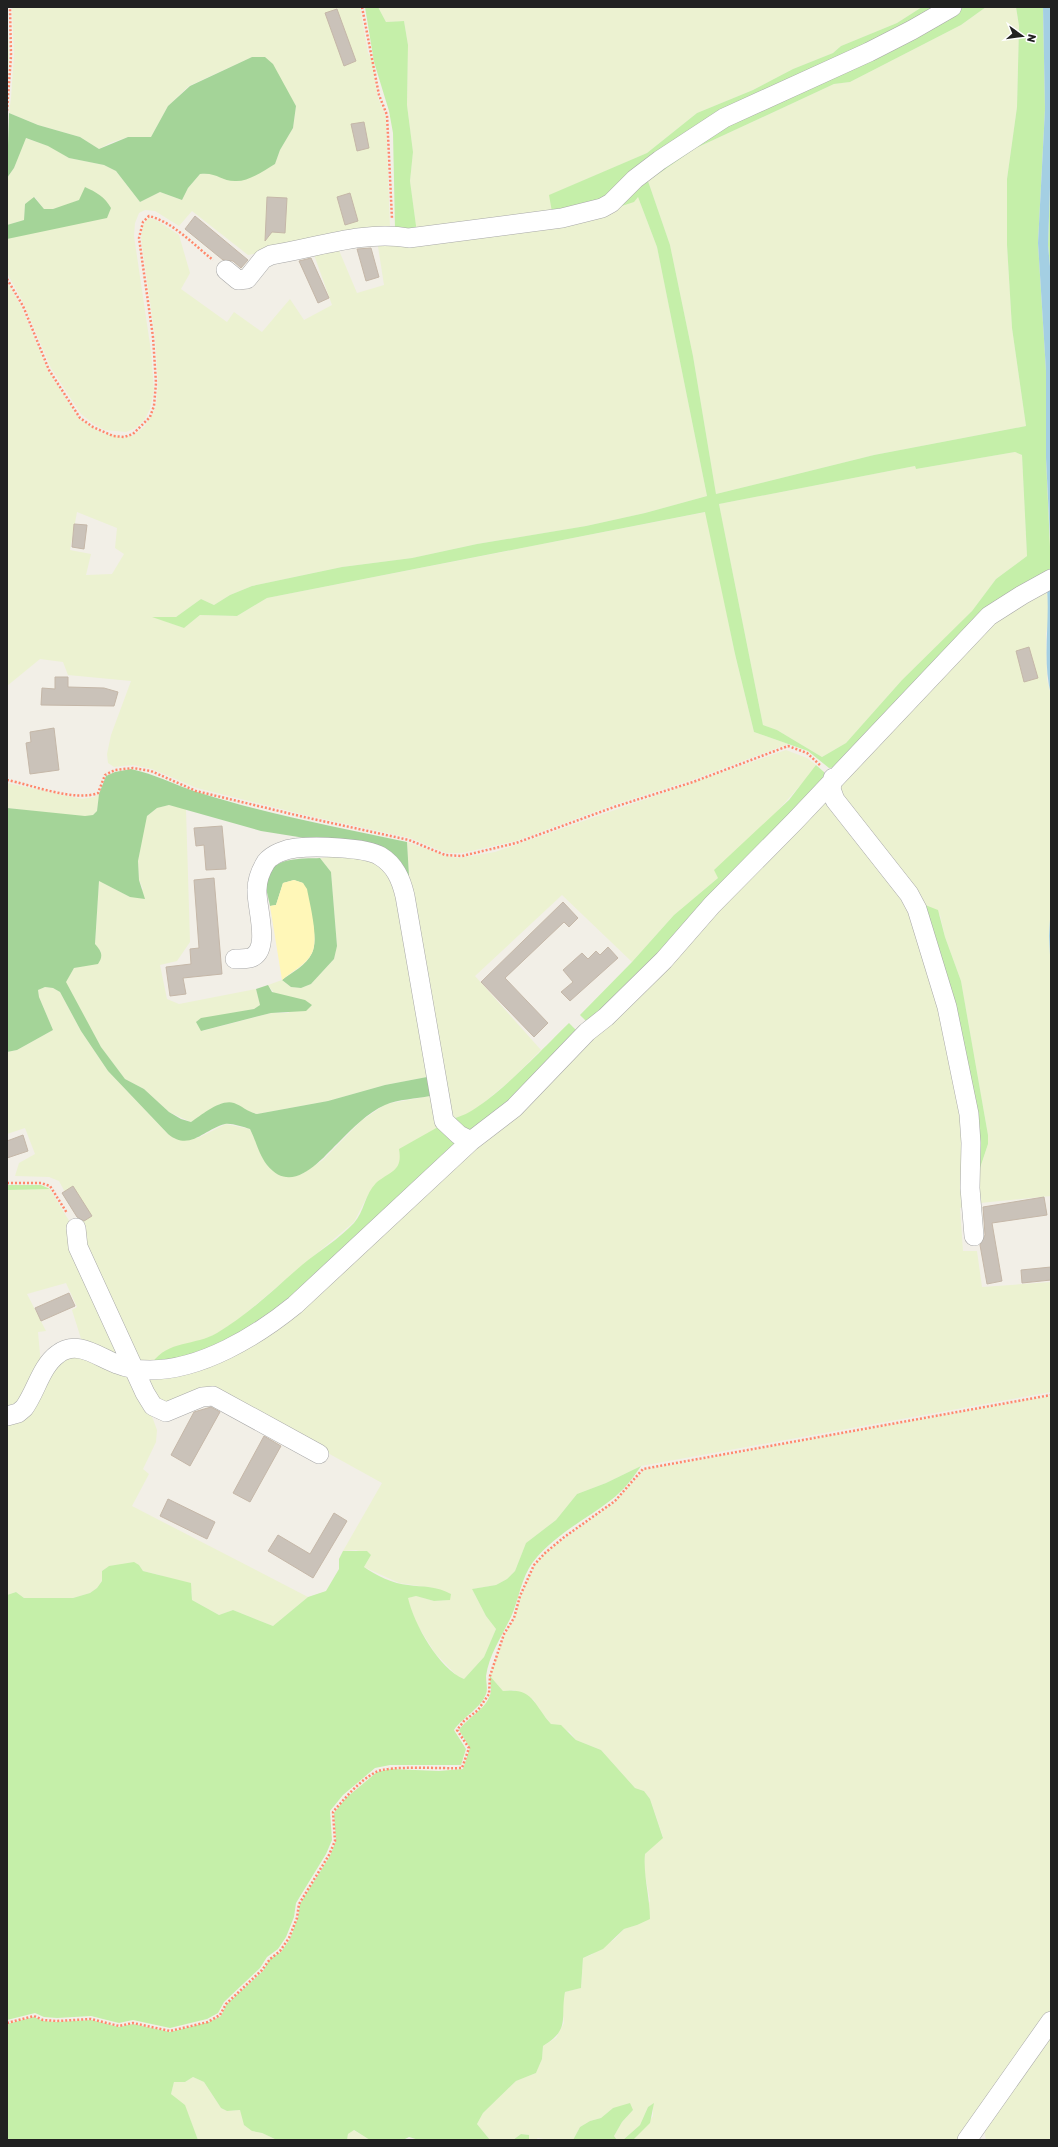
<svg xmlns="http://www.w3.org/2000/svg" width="1058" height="2147" viewBox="0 0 1058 2147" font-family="Rubik,sans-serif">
	<rect width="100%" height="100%" fill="#f2efe7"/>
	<path fill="#ecf2d1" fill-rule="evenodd" d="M7,7L9,56L7,102Z
		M12,7H360L368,53L374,62V76L378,98L386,117L390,228L248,255L192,211L179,226L155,211L145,210L139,213L135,223L134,236L151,351L154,390L150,409L145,419L136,428L126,432L105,430L95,425L81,414L51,368L23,302L7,273V239L21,235L79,200L67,205L53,209H44L35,197L25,204L24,220L7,225V178L14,168L25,138L49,146L69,158L104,165L116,171L140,202L160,192L182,200L188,188L200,174L211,173L236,181L263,171L275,164L280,150L293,128L296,106L289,94L252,57L189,86L168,106L151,137H128L110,143L99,149L80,137L38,125L9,113L11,98L14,55Z
		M378,7H922L897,23L841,46L833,53L793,69L753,90L697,113L647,153L550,195L552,212L417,233L410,181L413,152L407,105L408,45L404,21L386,22Z
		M986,7H1016L1019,26L1017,107L1007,179V245L1012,328L1026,426L874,455L716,494L693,356L670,245L648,181L696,148L834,84L850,82L961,25Z
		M638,197L657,247L707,496L645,513L586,526L477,544L412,558L342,567L252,586L230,595L214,605L201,599L176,617H154L184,628L200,615L237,616L267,598L706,512L735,654L754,732L788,744L692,780L613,805L516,841L462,853H446L410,838L305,815L197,788L152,769L133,765L114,767L108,763L107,754L111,735L131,681L68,675L63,662L40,659L7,686V282L21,306L48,371L79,419L102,433L124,438L134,435L144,427L151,417L156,406L158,383L155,337L141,238L144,223L149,218L156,220L179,235L190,273L181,289L227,322L234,312L262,332L290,299L304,320L332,305L313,252L338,248L357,293L384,285L377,240ZM77,512L117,528L115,548L124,554L112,574L86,575L91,554L70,550Z
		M1015,452L1022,455L1027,556L996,579L972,611L902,680L846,743L822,757L777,730L763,725L719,504L915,466L916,469Z
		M1047,588L1049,618L1046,634L1047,680L1051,695V903L1049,936L1051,974V1196L980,1203L979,1171L988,1144V1135L961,981L945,937L940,915L920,903L857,825L836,781L992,620Z
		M786,750L807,758L816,765L813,771L718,878L674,915L632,962L562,895L475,976L541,1050L511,1080L475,1110L460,1117L446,1118L410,893L407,842L446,856L459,858L495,852Z
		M7,783L82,799L94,797L99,794L97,811L93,815L85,817L7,808Z
		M829,789L912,904L965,1113L967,1205L960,1208L963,1251H977L982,1287L1051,1282V1392L641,1466L606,1483L577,1494L556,1520L526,1543L515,1571L507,1579L496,1585L472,1589L486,1616L496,1629L484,1657L464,1679L457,1676L435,1653L416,1623L407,1598L416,1596L434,1601L449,1600L450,1594L433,1588L399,1583L364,1567L371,1555L356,1550L343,1551L382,1483L219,1393L163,1404L143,1376L247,1345Z
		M169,805L186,809L190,942L177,961L160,965L167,999L179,1004L256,989L260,1005L254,1009L224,1015L202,1031L271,1013H289L268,985L282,980L291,987L301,988L311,984L334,959L337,945L331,872L320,858L342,856L378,863L397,885L427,1077L385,1085L328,1101L257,1114L247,1111L233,1103L220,1104L191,1122L169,1112L144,1089L125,1079L101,1047L65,982L74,968L83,966L101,952L95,944L99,881L130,897L143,889L139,880L138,861L144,824L147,816L157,808Z
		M45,987L53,988L60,992L81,1031L108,1071L168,1134L198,1138L226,1124L250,1129L267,1165L283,1176L302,1174L323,1160L361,1121L386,1104L430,1096L438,1127L401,1156L399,1165L395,1170L369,1193L354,1222L239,1319L216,1334L152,1363L140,1361L82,1245L83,1226L59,1181L49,1177L15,1176L19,1163L35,1154L25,1128L7,1134V1052L17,1050L53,1030L39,997L38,990Z
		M34,1188L50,1189L74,1229L126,1360L83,1345L72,1310L77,1307L66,1283L27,1294L46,1331L38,1332L41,1365L33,1387L7,1412V1190Z
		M69,1354L129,1374L153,1419L157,1430L156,1442L143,1469L149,1474L132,1506L308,1597L273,1626L233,1610L219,1615L192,1600V1591L160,1575L143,1571L139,1565L109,1566L102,1571V1581L97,1588L90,1593L73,1598H24L16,1592L7,1595V1421L48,1374Z
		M1051,1396V2010L958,2140H633L653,2116V2104L648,2107L640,2125L623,2140H617L614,2136L622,2122L633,2110L613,2108L601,2118L590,2121L580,2127L573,2140H549L538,2138L535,2140H529V2135L521,2134L513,2140H490L477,2124L483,2113L516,2081L536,2073L542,2059L543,2046L556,2038L564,2023L562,2007L565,1992L581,1988L583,1958L591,1955L615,1939L624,1929L637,1925L650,1901L644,1869L645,1854L663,1837L650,1799L644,1791L635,1788L601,1750L576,1740L570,1732L551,1724L537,1707L534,1700L514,1690L503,1691L490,1676L505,1635L515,1618L521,1596L535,1565L545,1553L564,1539L615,1502L644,1470Z
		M1051,2031V2140H986L984,2129Z
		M193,2077L204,2082L221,2108L227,2111L240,2110L252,2131L262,2133L277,2140H198L188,2114L171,2094L174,2082H185Z
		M353,2130L360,2134L370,2140H347L348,2134Z"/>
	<path fill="#c5efa9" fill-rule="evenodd" d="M365,7H378L386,22L404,21L408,45L407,105L413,152L410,181L417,233L395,229L393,133L389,111L374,62Z
		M922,7H944L834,61L611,196L552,212L549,195L647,153L697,113L753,90L793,69L833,53L841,46L897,23Z
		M956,7H986L961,25L850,82L834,84L696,148L648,181L670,245L693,356L716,494L874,455L1026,426L1012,328L1007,245V179L1017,107L1019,26L1016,7H1043L1045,109L1038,243L1046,371V458L1051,569L1029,581L836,767L829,768L808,751L754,732L735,654L705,512L267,598L237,616L200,615L184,628L152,617H176L201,599L214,605L230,595L252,586L342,567L412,558L477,544L586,526L645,513L707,496L657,247L638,197L634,202L594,215L686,146ZM1015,452L1022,455L1027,556L996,579L972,611L902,680L846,743L822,757L777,730L763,725L719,504L915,466L916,469Z
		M1051,159V277L1048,245Z
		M816,765L824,772L826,778L658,961L589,1024L580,1015L632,962L674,915L718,878L714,870L789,800Z
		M920,903L938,910L945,937L961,981L988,1135V1144L979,1171L972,1173Z
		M569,1023L578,1032L499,1110L470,1130L460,1129L454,1118C484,1113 545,1046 569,1023Z
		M438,1127L454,1141V1147L278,1313L211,1350L152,1363C168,1340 195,1346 217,1333C248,1315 274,1289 302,1265C319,1251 339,1239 354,1223C364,1212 365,1194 376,1183C390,1171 403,1172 399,1149Z
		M7,1185H41L50,1189L7,1190Z
		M641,1466C633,1478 623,1491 611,1500C585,1520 554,1535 533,1562C521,1578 519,1599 511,1617C502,1636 489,1655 486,1676C486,1682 488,1689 486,1694C481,1708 463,1717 454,1730L466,1749L461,1765H390L375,1768L343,1795L330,1811L332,1840L326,1854L296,1903L294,1917L286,1937L278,1949L267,1957L260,1968L224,2002L218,2013L207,2019L170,2028L133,2020L119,2023L91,2016L57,2018L44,2017L35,2013L7,2020V1595L16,1592L24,1598H73L90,1593L97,1588L102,1581V1571L109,1566L134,1562L139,1565L143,1571L191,1583L192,1600L219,1615L233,1610L273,1626L308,1597L326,1591L339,1569V1559L343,1551H367L371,1555L364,1567C375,1575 394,1584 408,1585C423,1587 437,1586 451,1594L450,1600L434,1601L416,1596L408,1598C414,1624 439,1669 464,1679L484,1657L496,1629L486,1616L472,1589L496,1585L507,1579L515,1571L526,1543L556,1520L577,1494L606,1483Z
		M490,1676L503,1691C533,1687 534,1705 551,1724L561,1725L576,1740L601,1750L635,1788L644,1791L650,1799L663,1838L645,1854C643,1875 650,1897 650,1919L637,1925L624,1929L603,1949L583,1958L581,1988L565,1992C560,2019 571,2029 543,2046L542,2059L536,2073L516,2081L483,2113L477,2124L490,2140H419L409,2137L403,2140H370L354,2130L348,2134L347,2140H277L262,2133L252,2131L244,2125L240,2110L227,2111L221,2108L204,2082L193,2077L185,2082H174L171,2094L185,2105L198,2140H7V2024L34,2017L43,2021L57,2022L91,2020L119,2027L133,2024L170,2032L209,2022L221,2016L227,2004L263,1971L270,1959L281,1952L290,1939L298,1918L300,1904L330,1856L336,1841L334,1813L346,1798L377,1772L391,1769L439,1771L463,1769L470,1748L459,1730C468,1717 485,1710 490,1695C492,1690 490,1682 490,1676Z
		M630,2103L633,2110L622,2122L614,2136L617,2140H573L580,2127L590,2121L601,2118L613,2108Z
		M654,2103L650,2123L633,2140H623L640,2125L648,2107Z
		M521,2134L529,2135V2140H513Z"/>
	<path fill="#a4d498" d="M252,57H265L273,64L296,106L293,128L280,150L275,164C265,170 248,182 235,181C221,181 217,172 200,174L188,188L182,200L160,192L140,202L116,171L104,165L69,158L48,146L26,138L14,168L7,178L9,113L38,125L80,137L99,149L128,137H151L168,106L190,86Z
		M85,187C96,192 105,197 111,208L107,218L7,239V225L24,220L25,204L34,197L44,209H53L79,200Z
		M131,769C155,774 175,785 197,792C266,814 337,827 407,842L410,893L355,846L261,831L169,805L157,808L147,816L138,861L139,880L145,899L130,897L99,881L95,944C101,951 104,955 98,964L74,968L66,982L101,1047L125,1079L144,1089L169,1112L181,1119L191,1122C202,1115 220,1099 234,1103C242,1106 248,1112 257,1114L328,1101L385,1085L427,1077L430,1096C416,1099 398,1099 385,1105C367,1113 353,1128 340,1141C322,1158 293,1197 267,1165C259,1155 256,1141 250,1129C243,1127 232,1123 225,1124C204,1129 190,1152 168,1134L108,1071L81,1031L60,992L53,988L45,987L38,990L39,997L53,1030L17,1050L7,1052V808L85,816L93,815L97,811L99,794L106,776L115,772Z
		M320,858L331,872L337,946L334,959L311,984L301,988L291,987L282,980C291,973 307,965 312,953C320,937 307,900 303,883L294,880L283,883L276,905L270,906C269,899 265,888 266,881C271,856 301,859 320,858Z
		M268,985L272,992L305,1000L312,1005L306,1011L271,1013L201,1031L196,1022L201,1018L254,1009L260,1005L256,989Z"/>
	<path fill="#fff7b8" d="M294,880L303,883L307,889C310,905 319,939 312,953C306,965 291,972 282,980L270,906L276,905L283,883Z"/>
	<path fill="#a4cfe3" d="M1043,7H1051V159L1048,245L1051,277V558L1046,458V371L1038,243L1045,109Z
		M1051,585V695C1042,659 1050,624 1047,588Z
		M1051,903V974L1049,936Z"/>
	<path fill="#cac2b9" stroke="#c5b7a8" d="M337,9L356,61L344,66L325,13Z
		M364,122L369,148L357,151L351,124Z
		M350,193L358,221L345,225L337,197Z
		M267,197L287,198L285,233L272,232L265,241Z
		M195,216L248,260L241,268L233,261L223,260L185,229Z
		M371,248L379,277L366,281L357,249Z
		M311,258L329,298L318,303L299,261Z
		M74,524L87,525L84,549L72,547Z
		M1029,647L1038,678L1024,682L1016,651Z
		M55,677H68V687L104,688L118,692L114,706L41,705L42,688L55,689Z
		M54,728L59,770L30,774L26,743L31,742L30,732Z
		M222,826L226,869L206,870L204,845L196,846L194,828Z
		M214,878L222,974L183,978L186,994L170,996L166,967L191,964L190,949L199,948L194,880Z
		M563,902L578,918L569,927L564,922L505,978L548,1023L534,1037L481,982Z
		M608,947L618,958L570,1001L561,992L573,982L563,970L582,953L588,959L596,951L600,955Z
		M23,1135L28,1151L7,1158V1141Z
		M73,1186L92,1216L84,1221L77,1217L62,1193Z
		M1044,1197L1047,1215L992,1223L1002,1281L987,1284L980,1245L985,1235L983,1207Z
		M1051,1267V1280L1022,1283L1021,1270Z
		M69,1293L75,1306L41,1321L35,1308Z
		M211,1407L220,1412L190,1466L171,1455L194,1412Z
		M264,1436L281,1446L250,1502L233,1493Z
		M168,1499L215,1522L207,1539L160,1516Z
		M334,1513L347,1521L313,1578L268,1551L278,1535L310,1554Z"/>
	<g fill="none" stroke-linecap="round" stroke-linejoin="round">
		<g stroke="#a8a8a8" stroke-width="20">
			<path id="minor" d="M226,270L238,280L247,279L263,259L271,255C316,248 364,230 409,238L562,218L602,208L611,203L635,179L660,160L724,118L869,52L912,30L952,7
				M833,778L831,789L835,800L909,894L917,909L947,1007L969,1114L971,1143L970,1188L974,1236
				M235,959C239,959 245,959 250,958C272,951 256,907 257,890C257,881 261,870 266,862C272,854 286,849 296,848C315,846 365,847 380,856C395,865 401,879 405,896L444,1121L459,1135L471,1141
				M76,1228L78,1247L145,1393L153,1406L166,1412L202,1397L213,1396L319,1454
				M7,1416L18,1413L24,1408C36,1392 41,1366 58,1354C77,1339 98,1357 117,1364C127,1368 139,1370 150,1370C201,1370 257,1336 295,1305L471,1141L514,1108L587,1032L606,1017L664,960L712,905L795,821L989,616L1022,595L1051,579
				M967,2140L1051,2021"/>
		</g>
		<path stroke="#ff886b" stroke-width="2.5" stroke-dasharray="2 2" stroke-linecap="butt" d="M362,7L379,95L387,115L392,219
			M7,111L11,56L10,7
			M7,279L23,306L49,370L80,418L93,427L113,436L124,437L133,434L150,417L154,406L156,383L153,337L139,238L143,222L149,216C173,222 194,245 213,260
			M7,780C32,785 75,802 98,793L105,775L115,770L133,768L151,771L196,791L304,817L409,840L445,855L462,856L516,843L614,807L693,782L788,746L807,753L821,766
			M7,1183H41L50,1186L67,1213
			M7,2023L34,2016L43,2020L57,2021L91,2019L119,2026L133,2023L170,2031L208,2022L220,2015L226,2004L262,1970L270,1959L280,1951L289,1938L297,1918L299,1904L329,1855L335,1841L333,1812C345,1798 359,1781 376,1772C388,1765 444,1769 462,1768L469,1748L457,1730L464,1721L478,1710L489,1694L490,1676L504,1634L514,1618L520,1596L534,1565L545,1553L563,1538L615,1501L643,1469L1051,1395"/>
		<use href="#minor" stroke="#fff" stroke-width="19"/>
	</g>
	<rect width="1058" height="2147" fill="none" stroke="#212121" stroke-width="16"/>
	<g transform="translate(1022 36) rotate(104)" stroke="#ffffff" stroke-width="3" paint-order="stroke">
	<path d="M0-3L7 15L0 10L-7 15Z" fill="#212121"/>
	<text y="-6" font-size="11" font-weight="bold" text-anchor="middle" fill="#212121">N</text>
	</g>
</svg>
